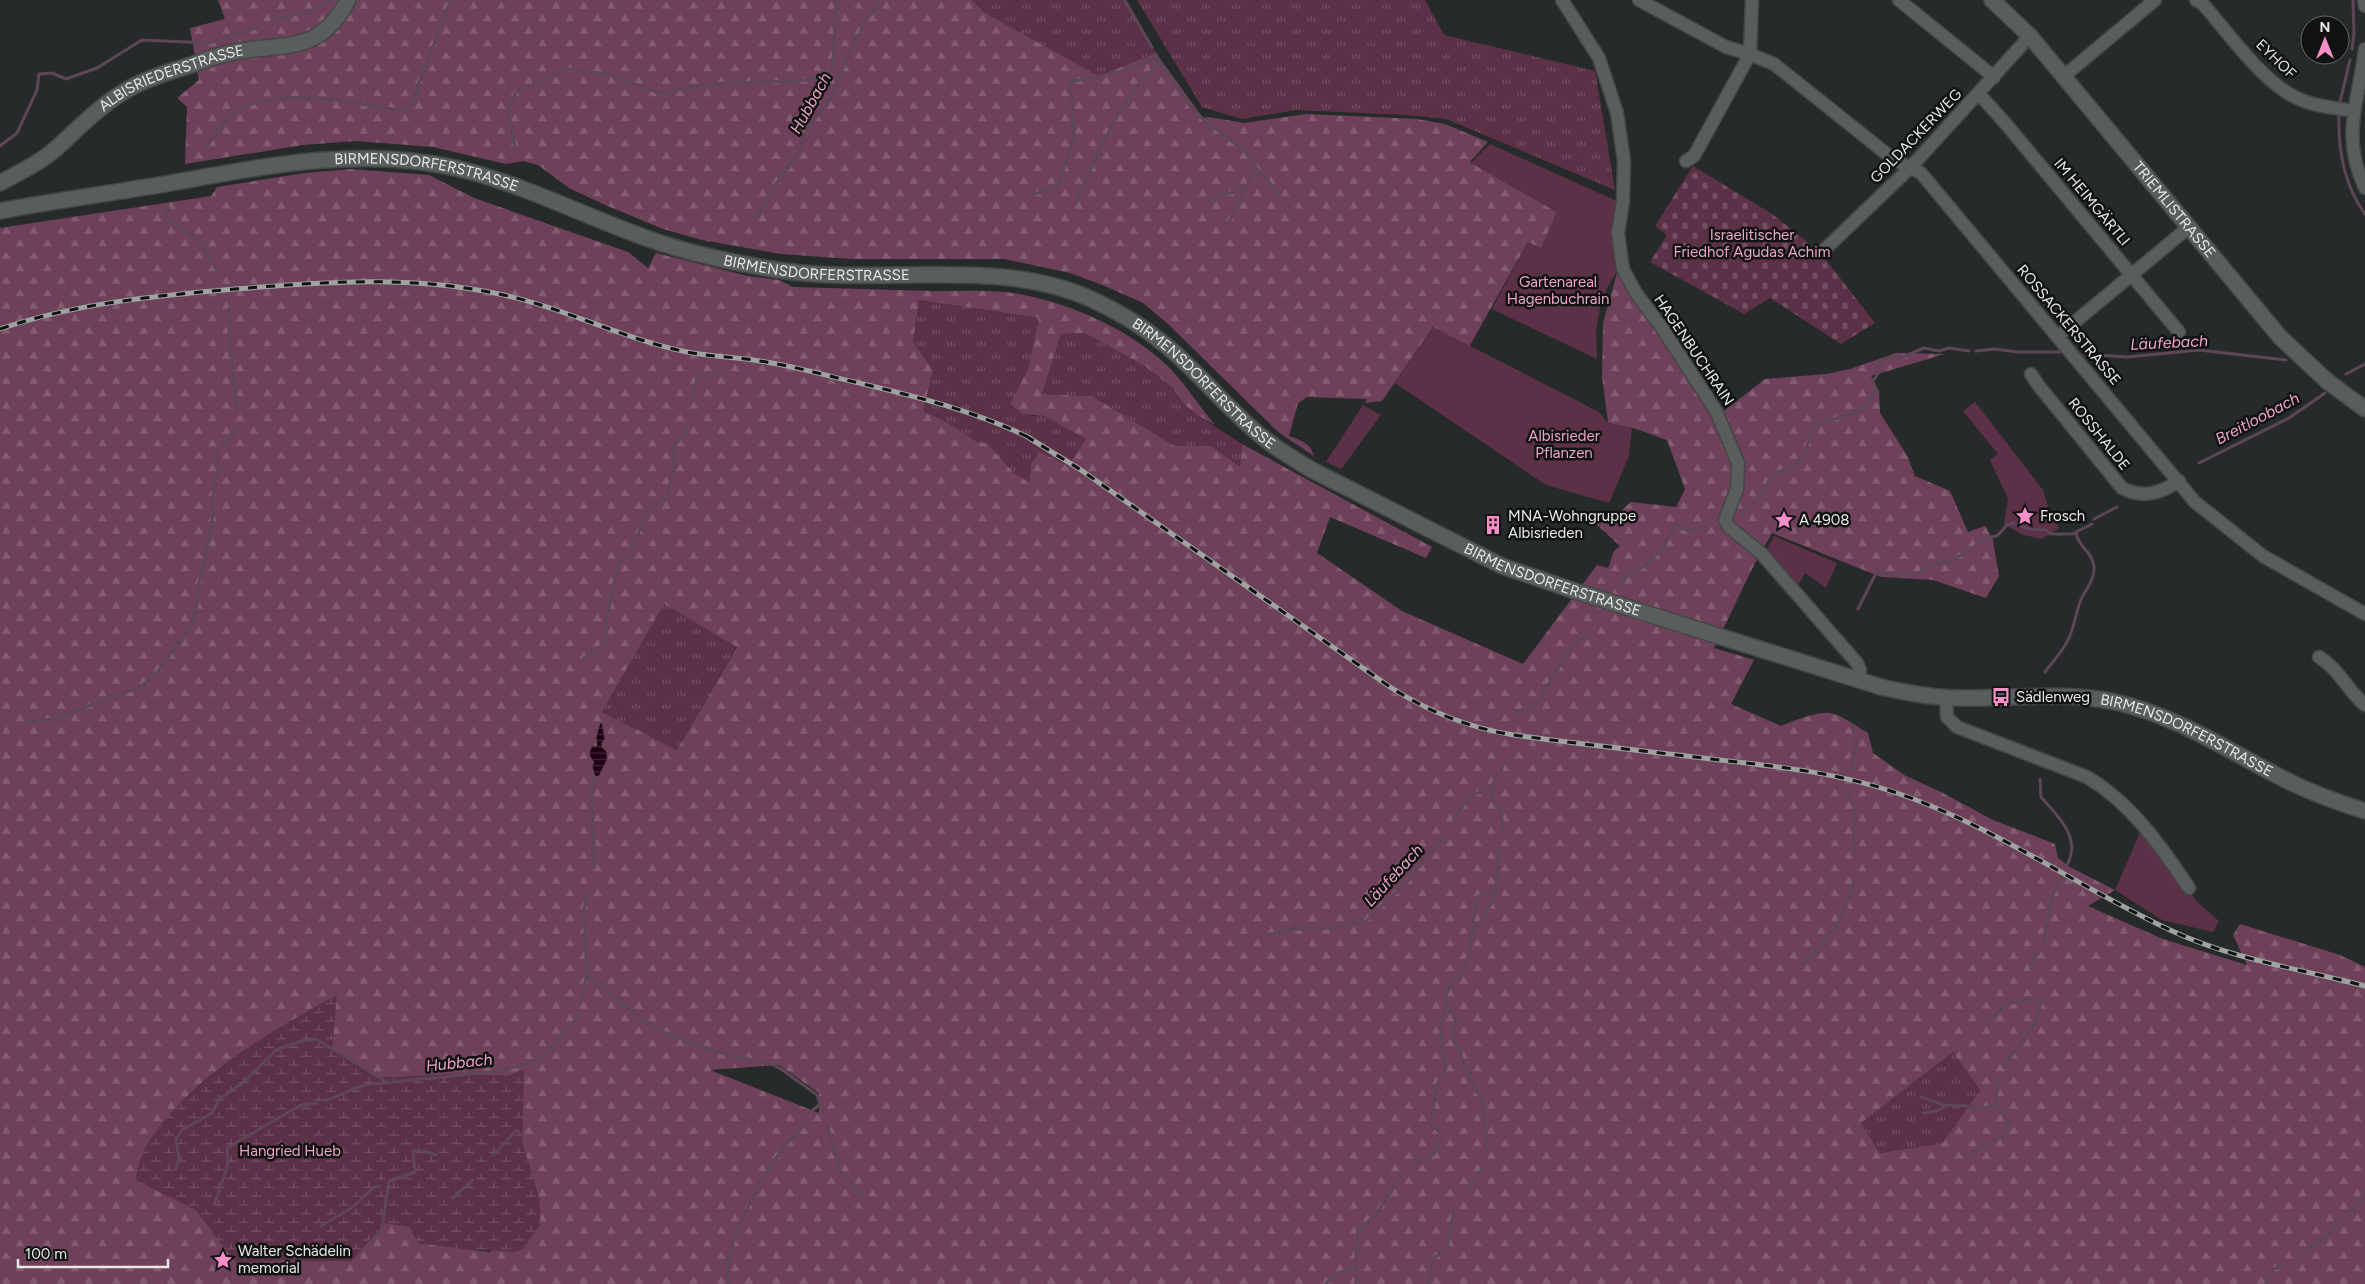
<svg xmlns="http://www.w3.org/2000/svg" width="2365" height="1284" viewBox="0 0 2365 1284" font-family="Figtree,sans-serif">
	<defs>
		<pattern id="grass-tufts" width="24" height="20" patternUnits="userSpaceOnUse" patternTransform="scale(1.25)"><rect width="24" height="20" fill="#5c3148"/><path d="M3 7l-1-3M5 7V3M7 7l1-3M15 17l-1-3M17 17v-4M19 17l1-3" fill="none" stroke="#734f62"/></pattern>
		<pattern id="forest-firs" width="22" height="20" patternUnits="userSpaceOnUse" patternTransform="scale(1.25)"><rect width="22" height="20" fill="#6f4059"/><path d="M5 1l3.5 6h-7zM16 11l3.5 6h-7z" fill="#845c71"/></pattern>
		<pattern id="wetland-marsh" width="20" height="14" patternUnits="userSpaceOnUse" patternTransform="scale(1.25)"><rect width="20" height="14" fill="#5c3148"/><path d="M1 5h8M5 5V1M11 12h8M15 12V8" fill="none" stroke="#734f62"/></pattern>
		<pattern id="cemetery-stones" width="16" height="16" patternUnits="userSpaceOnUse" patternTransform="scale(1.25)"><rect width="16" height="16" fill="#5c3148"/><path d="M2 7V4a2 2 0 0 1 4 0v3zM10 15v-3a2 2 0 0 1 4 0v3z" fill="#734f62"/></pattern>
		<pattern id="water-rules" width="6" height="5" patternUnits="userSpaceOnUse" patternTransform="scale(1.25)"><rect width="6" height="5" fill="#220015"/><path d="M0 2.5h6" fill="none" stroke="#422537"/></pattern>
	</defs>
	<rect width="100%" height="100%" fill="#272a2a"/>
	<path fill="url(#grass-tufts)" d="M972,0H1127L1156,53L1099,76L985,13Z
		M1137,0H1425L1444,35L1595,71L1615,190L1446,119L1406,115L1297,110L1241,119L1202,107Z
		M919,300L1039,318L1028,369L1010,404L1032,416H1044L1087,439L1068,466L1031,464L1029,484L1013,472L987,443L977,442L948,423L923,411L933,370L913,342Z
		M1085,333L1146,367L1173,388L1184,404L1197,415L1242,444L1240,468L1211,446H1175L1092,396L1042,394L1061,334Z
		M664,604L737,646L677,750L602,712Z
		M1953,1052L1980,1090L1944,1143L1880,1153L1861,1123Z"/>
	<path fill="url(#forest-firs)" fill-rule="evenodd" d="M218,0H972L985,13L1099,76L1156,53L1203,118L1209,117L1244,123L1306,114L1417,119L1445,124L1488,142L1470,162L1557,212L1541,249L1528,242L1469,347L1433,327L1382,401L1365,403L1367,399L1307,397L1298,403L1289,436C1300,440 1311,443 1314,456L1278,432L1168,324L1143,303L1105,286L1070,273L1004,259H851L781,254L702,240L663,229L603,204L569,188L538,165L523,161L506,164L433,147L356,141L303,145L185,164L187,107L177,98L199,80L190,28L225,19Z
		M351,169L429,175L474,198L628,252L648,268L656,253L748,276L779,280L793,287C839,288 886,290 933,291C956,291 981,290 1005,292C1058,298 1122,325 1162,361C1183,379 1197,404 1215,425L1197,415L1184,404L1173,388L1146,367L1085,333L1061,334L1042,394L1092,396L1175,446H1211L1240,467L1242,444L1432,547L1426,558L1330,517L1317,553L1402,611L1523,664L1597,565L1608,568L1614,551L1620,546L1593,521L1597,510L1615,516L1631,502L1676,507L1685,489L1667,440L1633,428L1608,423L1602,376L1603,323L1617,273L1620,272L1720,414L1765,379L1826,374L1850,369L1896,353L1945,354L1871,376L1879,391L1880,413L1908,457L1915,476L1950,491L1968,532L1985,526L1993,540L1999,576L1986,598L1933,580L1881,577L1772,533L1753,567L1714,648L1754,660L1731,704L1781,726C1793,721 1817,711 1830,713C1840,714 1859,728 1868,733L1873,753L1904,775L1941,792L1993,820L2055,844L2058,858L2068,866L2115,890L2088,906L2163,939L2247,965L2233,935L2240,924L2340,955L2365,967V1284H0V228L211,196L217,187L305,173ZM919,300L1039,318L1028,369L1010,404L1023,414L1044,416L1086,439L1068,466L1039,452L1031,464L1029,483L1013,472L987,443L977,442L948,423L923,411L933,370L913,342ZM664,604L737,647L677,750L602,712ZM336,996L332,1048L376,1078L461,1074L508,1076L523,1070L522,1142L540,1202L490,1252L419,1243L409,1226L385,1223L351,1261L281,1260L237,1263L196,1210L170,1196L143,1152C188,1078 263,1036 336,996ZM1953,1052L1980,1090L1943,1143L1880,1153L1861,1123ZM779,1065L819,1093V1113L710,1070Z"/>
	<path fill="url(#wetland-marsh)" d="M337,995L332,1048L376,1078L461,1074L508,1076L524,1070L522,1142L540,1202V1225L523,1249L515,1252L465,1249L418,1243L409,1226L385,1223L351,1261L281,1260L237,1263L196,1210L135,1180C138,1170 139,1159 144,1151C153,1132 167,1117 181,1103C230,1054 277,1028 337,995Z"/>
	<path fill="url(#cemetery-stones)" d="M1693,166L1772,214L1819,251L1875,323L1841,344L1770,298L1744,314L1650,262L1667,235L1655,226Z"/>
	<path fill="#5c3148" d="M1490,144L1619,202L1618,271L1610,282L1600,307L1596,332L1597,359L1492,309L1528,242L1541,248L1557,212L1471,163Z
		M1433,327L1599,412L1608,423L1632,428L1629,456L1609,503L1546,485L1395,383Z
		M1975,402L2043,490L2049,510L2059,528L2042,539L2023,535L2004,524L2008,499L1990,460L1998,454L1963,411Z
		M1363,405L1381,415L1341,469L1326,462Z
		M1774,536L1837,563L1826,588L1805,573L1798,585L1765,552Z
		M2142,828L2197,902L2219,921L2213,932L2162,920L2115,890Z"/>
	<path fill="url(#water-rules)" stroke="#5d4655" d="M600,723H602L605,739L602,743V747L607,752V760L599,776L595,777L592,766L594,762C589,757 588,753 592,746H597L596,737Z"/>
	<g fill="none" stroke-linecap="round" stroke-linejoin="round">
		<path stroke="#5d4655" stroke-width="3" d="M1124,0L1152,47
			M272,21L315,9L332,0
			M2352,49L2354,33L2353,0
			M1157,58L1190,106L1205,121L1245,151L1256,168L1280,195
			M2340,102L2350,60
			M2339,116C2338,150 2345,186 2365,214
			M0,146L17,133L37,90L39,74L52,73L66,79L97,68L142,40L209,43L259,27
			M207,146C214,137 220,126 228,118C264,81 358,104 405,111L417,96L418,85L451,0
			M515,147L508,111L516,92L567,69L608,74L659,93L722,83L800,81L829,75L833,65L836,0
			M1033,195L1058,185L1074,138L1070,82L1119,72L1157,58L1156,54
			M1209,200L1246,188
			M1076,203C1098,153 1118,100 1160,62
			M169,208L164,217L200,240L217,271
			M756,217L774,187L799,153L804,135L833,93L854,41L860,34L864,20L873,13L880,0
			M1229,222L1256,168
			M229,308V335L237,407
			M1976,351L1995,349L2017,352H2062
			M2084,354L2127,357L2199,350L2286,360
			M2346,374L2365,364
			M692,402L697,379L723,372
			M2199,463L2289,418L2325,393
			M1740,516C1746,510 1754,504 1760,497C1772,481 1765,471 1789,470C1810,456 1805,442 1816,423C1838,418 1866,416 1875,391L1873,381L1879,372L1880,361L1895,356L1900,358L1924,348L1939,351L1949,348L1969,351
			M2094,519L2117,507
			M1620,582C1626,575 1633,574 1640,569C1656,558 1667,543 1675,525L1690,531L1705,527
			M1858,609L1877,571L1897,575H1916L1930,565L1948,562L1974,548L1979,541L1998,535L2007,525L2013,523L2029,529L2046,530L2050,534H2072L2092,524
			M584,658L607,642L605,627L618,564L629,554L648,511L667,495L675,465L673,447L683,436L686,426
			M2045,672C2053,661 2064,650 2069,638C2075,625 2076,610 2082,597C2088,587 2095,578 2094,566C2092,551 2078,547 2076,533
			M1514,716L1518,711L1528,709L1542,699L1545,689L1555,675L1566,653L1585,635
			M25,722L54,719L140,687L156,674L192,624L197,605L198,589L212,524L214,480L219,472L215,452L231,438L236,428
			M1851,769L1852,757L1857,748L1852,725
			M2040,779L2041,797C2058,816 2082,838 2067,865
			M1847,790C1847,797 1854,801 1854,808C1855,825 1851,840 1856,856
			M1454,820C1466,798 1469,795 1493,787
			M1503,831L1501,810L1491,799L1495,776L1501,771L1504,763
			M594,867C596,840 587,800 595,777
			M1473,933L1493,900L1496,891
			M1266,935L1291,929L1335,928L1355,922L1364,923L1406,883L1444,836
			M2043,942L2051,900L2061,877
			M1802,964C1830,938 1845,922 1853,883
			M2031,969L2035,954
			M587,974L629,1009L661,1031L712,1051L771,1064L781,1069L817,1095L823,1112
			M581,1001L587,974L584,909L587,895
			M1448,1003L1456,1021L1452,1034L1471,1080L1483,1102L1484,1112L1482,1119L1487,1135V1149
			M1986,1023L2007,1003L2040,999
			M2005,1065L2036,1022L2042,997
			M1921,1097L1944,1105L1967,1106L1980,1109L1989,1107L1997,1102
			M325,1101L364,1085L500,1071L542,1059L578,1017
			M812,1111L820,1104
			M1923,1113L1936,1111L1946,1106
			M827,1125L840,1170L862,1196
			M1440,1133L1430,1122L1439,1080L1445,1072L1440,1024L1446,1009V996L1452,980C1476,972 1469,919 1478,897L1496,890L1499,849
			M493,1155L517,1130
			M1965,1156L2004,1135L2008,1124L1996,1100L1998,1078
			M1413,1164L1434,1154L1440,1139
			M176,1169L179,1159L176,1139L182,1130L212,1113L219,1099L243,1083L276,1050L298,1042L316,1039L387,1082
			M1467,1190L1483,1168
			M453,1198L473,1180
			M215,1203L228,1164L227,1148L301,1105L317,1103
			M321,1226L353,1207L373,1188L380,1186
			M371,1245L382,1228L389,1181L415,1172L413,1151H423L436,1155
			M2302,1257L2311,1246L2328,1236L2339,1220L2362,1202V1195L2365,1190
			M1356,1259L1358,1230L1376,1215L1401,1174
			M729,1284C720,1249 761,1178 782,1150C790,1139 799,1131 807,1120
			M1326,1284L1331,1277L1356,1265
			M1356,1284V1266
			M1428,1284L1434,1258L1447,1247L1454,1211
			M2266,1284L2273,1269L2285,1266"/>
		<g stroke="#444646" stroke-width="15">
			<path id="street" d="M1562,0L1599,58L1617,113L1624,161L1623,201L1618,233L1623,269L1636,293L1662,328L1716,411L1738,463L1737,489L1725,520L1729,527L1761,553L1857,663L1860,670L1858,680
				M1639,0L1726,47L1750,54L1774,64L1893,159L1921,173L2195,502L2263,556L2365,614
				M1899,0L1994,77
				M2196,0L2202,3C2229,33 2266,88 2304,101C2319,107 2337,108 2353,111
				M2364,0L2365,6
				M2365,49C2359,101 2340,135 2365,188
				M2064,76L2155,0
				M1979,94L2006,124L2179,332
				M1686,161L1694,156L1750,54L1752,0
				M1821,253L1911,167L2030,36
				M2058,336L2189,227
				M2031,374L2039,386L2122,488C2143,499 2161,493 2179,481
				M2319,657C2339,669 2347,690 2365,705
				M1946,697L1947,717L1957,727L2087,777C2131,803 2161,846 2189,888"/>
		</g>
		<g stroke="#444646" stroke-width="18">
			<g id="secondary">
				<path id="s1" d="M1992,0L2030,36L2280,337L2327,381L2365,409"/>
				<path id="s2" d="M0,183C18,173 36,165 52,152C76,131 98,107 125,91C143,80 164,73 185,67C205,60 226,52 247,50C295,44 322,49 348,0"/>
				<path id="s3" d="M0,211C53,201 106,194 159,185C257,168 353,146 451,167C520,182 583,216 649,239C693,255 739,264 785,271C884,285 999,257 1091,299C1117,311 1141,325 1163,343C1196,369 1222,403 1254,430C1272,446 1292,458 1312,470L1502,566L1572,590L1881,687C1907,693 1933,698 1960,698C2012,699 2064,691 2115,702C2175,715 2227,750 2280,777C2307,791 2336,802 2365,811"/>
			</g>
		</g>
		<use href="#street" stroke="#5a5d5d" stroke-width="12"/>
		<use href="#secondary" stroke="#5a5d5d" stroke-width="15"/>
		<g stroke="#9fa2a2" stroke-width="5">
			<path id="rail" d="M0,329C77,303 154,296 235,289C324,282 410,275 499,294C563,307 622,339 687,352C713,357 739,357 766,362C797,367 828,376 859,383C918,397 975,411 1030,438
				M1026,436L1081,470L1390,687C1429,712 1469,728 1514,735C1579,744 1645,751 1711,759C1774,766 1836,772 1897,793C1994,826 2078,887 2170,930C2231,959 2300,969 2365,986"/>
		</g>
		<use href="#rail" stroke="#111313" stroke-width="3" stroke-dasharray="9" stroke-linecap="butt"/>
	</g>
	<defs>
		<g id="sight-bare" transform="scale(1.5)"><path d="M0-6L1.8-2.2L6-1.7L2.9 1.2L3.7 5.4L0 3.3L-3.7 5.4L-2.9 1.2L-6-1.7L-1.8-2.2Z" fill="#f98fc9" stroke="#111313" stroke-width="2.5" paint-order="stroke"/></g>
		<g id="building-bare" transform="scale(1.5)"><path d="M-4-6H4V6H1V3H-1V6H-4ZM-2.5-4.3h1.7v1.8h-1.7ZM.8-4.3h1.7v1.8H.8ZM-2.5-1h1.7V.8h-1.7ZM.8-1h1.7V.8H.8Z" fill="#f98fc9" stroke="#111313" stroke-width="2.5" paint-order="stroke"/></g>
		<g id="bus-bare" transform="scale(1.5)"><path d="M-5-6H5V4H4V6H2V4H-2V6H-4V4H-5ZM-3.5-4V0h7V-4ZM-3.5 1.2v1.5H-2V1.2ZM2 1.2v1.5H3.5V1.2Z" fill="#f98fc9" stroke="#111313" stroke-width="2.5" paint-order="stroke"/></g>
	</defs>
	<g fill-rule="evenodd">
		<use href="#sight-bare" x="2025" y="516"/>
		<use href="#sight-bare" x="1784" y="520"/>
		<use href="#building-bare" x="1493" y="525"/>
		<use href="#bus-bare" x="2001" y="697"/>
		<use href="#sight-bare" x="223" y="1260"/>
	</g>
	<g text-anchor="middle" stroke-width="5" stroke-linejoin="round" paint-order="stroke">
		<g font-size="15" fill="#e7e9e9" stroke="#111313">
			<text transform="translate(2276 59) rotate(44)" y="5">EYHOF</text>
			<text dy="5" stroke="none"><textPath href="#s2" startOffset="204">ALBISRIEDERSTRASSE</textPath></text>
			<text transform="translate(1916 136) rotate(-46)" y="5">GOLDACKERWEG</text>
			<text dy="5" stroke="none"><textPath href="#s3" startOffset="432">BIRMENSDORFERSTRASSE</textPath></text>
			<text transform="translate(2092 202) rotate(50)" y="5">IM HEIMGÄRTLI</text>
			<text dy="5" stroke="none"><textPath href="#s1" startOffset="278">TRIEMLISTRASSE</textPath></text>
			<text dy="5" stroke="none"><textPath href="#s3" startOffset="838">BIRMENSDORFERSTRASSE</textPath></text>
			<text transform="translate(2069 325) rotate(50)" y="5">ROSSACKERSTRASSE</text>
			<text transform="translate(1694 350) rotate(56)" y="5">HAGENBUCHRAIN</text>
			<text dy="5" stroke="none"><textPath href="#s3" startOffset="1258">BIRMENSDORFERSTRASSE</textPath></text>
			<text transform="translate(2099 434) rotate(51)" y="5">ROSSHALDE</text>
			<text dy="5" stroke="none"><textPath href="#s3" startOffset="1662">BIRMENSDORFERSTRASSE</textPath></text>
			<text dy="5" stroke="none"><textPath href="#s3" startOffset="2322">BIRMENSDORFERSTRASSE</textPath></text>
		</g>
		<g font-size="15" fill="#efa3cb" stroke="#111313">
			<text x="1752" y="240">Israelitischer<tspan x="1752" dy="17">Friedhof Agudas Achim</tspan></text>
			<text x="1558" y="287">Gartenareal<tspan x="1558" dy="17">Hagenbuchrain</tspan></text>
			<text x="1564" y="441">Albisrieder<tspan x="1564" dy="17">Pflanzen</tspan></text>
			<text x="290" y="1156">Hangried Hueb</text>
		</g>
		<g font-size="15" fill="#e7e9e9" stroke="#111313" text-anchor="start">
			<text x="1508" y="521">MNA-Wohngruppe<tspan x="1508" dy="17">Albisrieden</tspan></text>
			<text x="2040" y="521">Frosch</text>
			<text x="1799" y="525">A 4908</text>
			<text x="2016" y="702">Sädlenweg</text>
			<text x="238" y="1256">Walter Schädelin<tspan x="238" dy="17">memorial</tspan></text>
		</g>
		<g font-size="16" font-style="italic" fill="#f1a4cc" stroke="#111313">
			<text transform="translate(810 103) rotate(-61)" y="6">Hubbach</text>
			<text transform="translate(2169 342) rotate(-3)" y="6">Läufebach</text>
			<text transform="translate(2257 418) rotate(-28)" y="6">Breitloobach</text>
			<text transform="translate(1393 875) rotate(-47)" y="6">Läufebach</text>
			<text transform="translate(459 1062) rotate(-6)" y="6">Hubbach</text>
		</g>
	</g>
	<g transform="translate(2325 40)"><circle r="24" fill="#111313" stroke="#676969"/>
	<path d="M0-4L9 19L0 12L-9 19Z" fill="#f98fc9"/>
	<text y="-8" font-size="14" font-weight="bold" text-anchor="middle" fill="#e7e9e9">N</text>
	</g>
	<path d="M18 1259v8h150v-8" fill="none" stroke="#e7e9e9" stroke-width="2.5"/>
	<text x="25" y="1259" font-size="15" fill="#e7e9e9" stroke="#111313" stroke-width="4" paint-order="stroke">100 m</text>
</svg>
